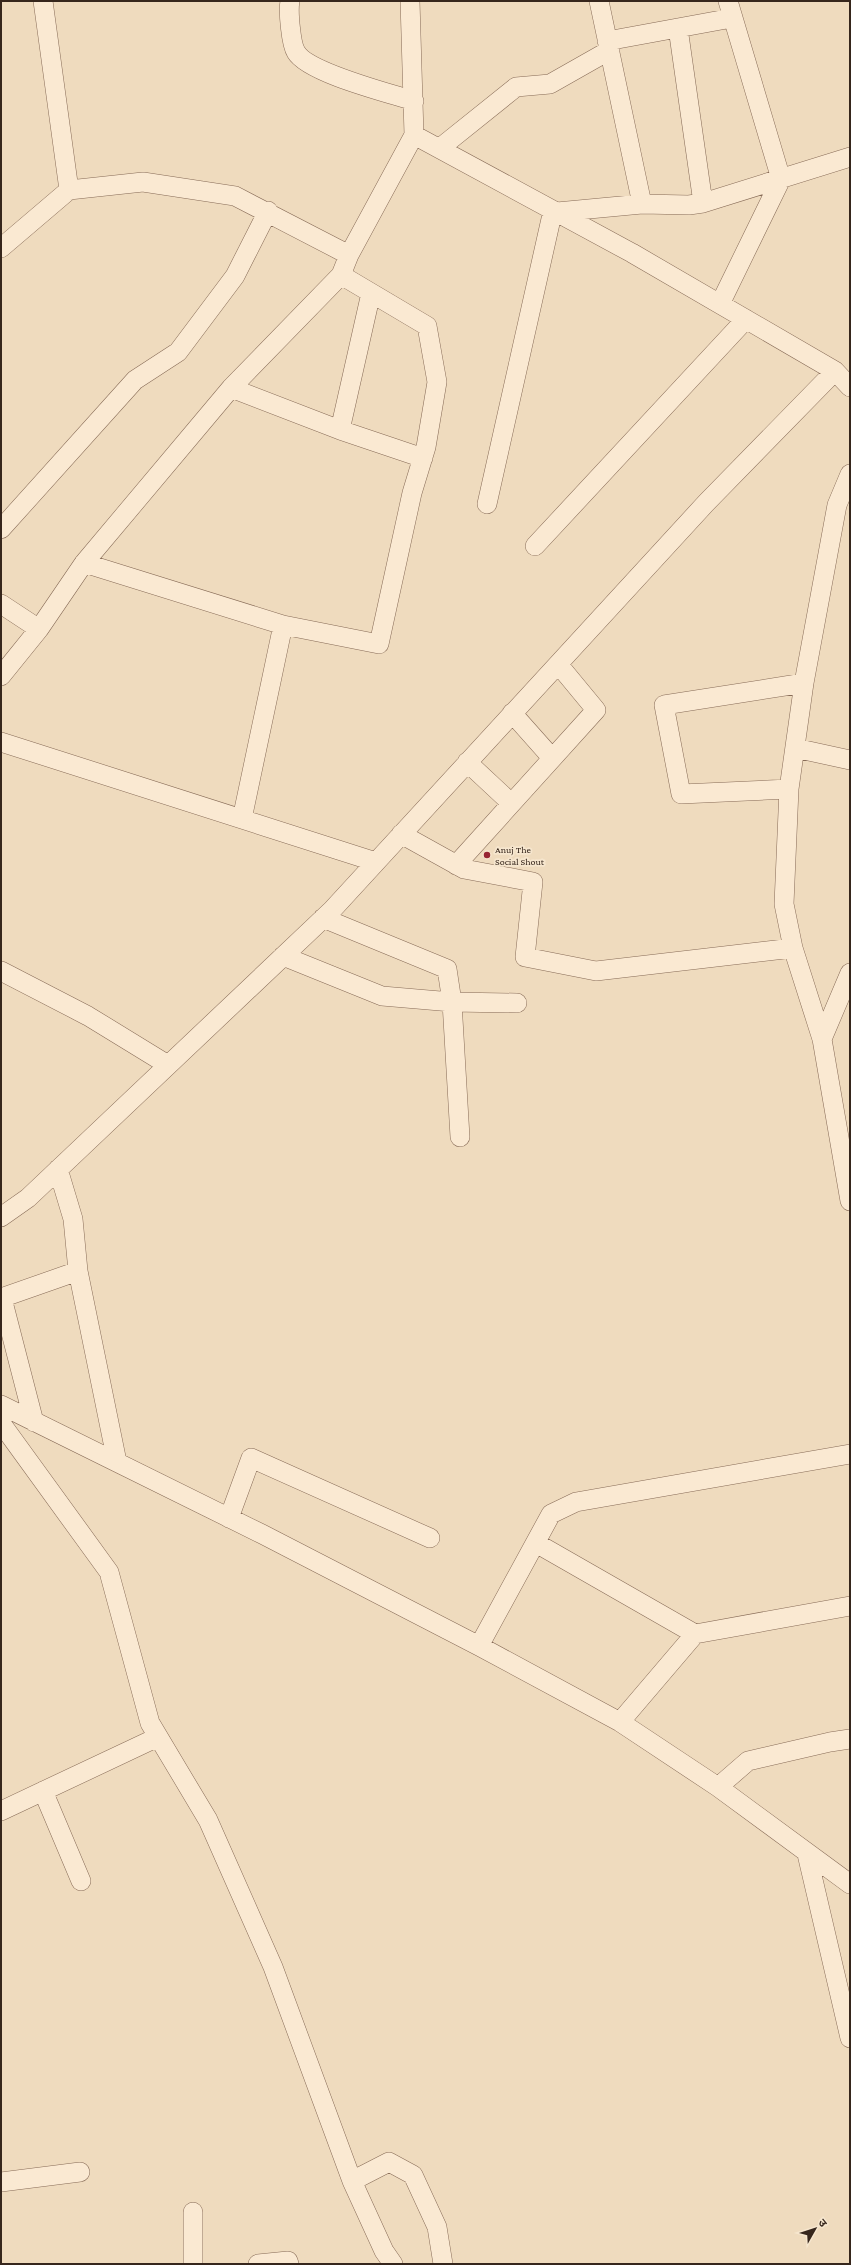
<svg xmlns="http://www.w3.org/2000/svg" width="851" height="2265" viewBox="0 0 851 2265" font-family="'Crimson Pro','Noto Sans Devanagari',serif">
	<rect width="100%" height="100%" fill="#efdbbe"/>
	<g fill="none" stroke-linecap="round" stroke-linejoin="round">
		<g stroke="#876b57" stroke-width="20">
			<path id="minor" d="M43,1L69,190
				M290,1C288,11 291,44 296,52C308,73 389,93 414,101
				M410,1L414,135L632,253L835,371L850,387
				M599,1L642,204
				M678,28L703,203
				M607,41L732,18
				M440,148L516,87L550,84L610,50
				M557,212L642,204L689,205L703,203L850,157
				M1,248L69,190L143,182L235,196L349,255
				M720,304L781,179L728,1
				M231,388L340,430L423,458
				M340,430L371,293
				M850,474L837,505L804,683L789,789L784,904L793,948L822,1039L850,1201
				M487,504L553,210
				M1,529L135,380L178,352L235,276L268,211
				M535,546L746,319
				M84,563L283,625L379,644L412,493L426,447L437,382L427,326L341,275
				M1,604L39,629
				M1,676L39,629L84,563L231,388L341,275L349,255L414,135
				M512,713L552,758
				M1,742L376,862
				M795,748L850,760
				M467,762L511,803
				M789,789L681,794L664,705L804,683
				M242,819L283,625
				M401,834L464,869L533,882L525,957L596,971L793,948
				M456,865L596,710L558,664
				M323,918L447,969L452,1002L460,1137
				M283,956L382,996L452,1002L517,1003
				M1,971L88,1016L168,1065
				M822,1039L850,973
				M58,1169L73,1219L78,1271L117,1462
				M1,1217L28,1198L332,910L706,503L835,371
				M1,1298L78,1271
				M2,1298L34,1422
				M1,1405L262,1534L479,1646L620,1722L718,1787L850,1884
				M1,1423L109,1572L150,1723L208,1820L273,1967L352,2181L384,2251L393,2264
				M229,1518L251,1458L430,1538
				M536,1543L695,1634
				M479,1646L551,1514L576,1502L850,1454
				M620,1722L695,1634L850,1606
				M718,1787L748,1761L830,1742L850,1739
				M43,1791L81,1881
				M1,1811L158,1737
				M807,1854L850,2038
				M352,2181L389,2162L413,2175L437,2227L443,2264
				M1,2182L80,2172
				M193,2264V2212
				M258,2264L288,2261L289,2264"/>
		</g>
		<use href="#minor" stroke="#fae9d2" stroke-width="19"/>
	</g>
	<circle fill="#982533" stroke="#f6e6ce" stroke-width="1.5" cx="487" cy="855" r="4"/>
	<g text-anchor="middle" stroke-width="3.5" stroke-linejoin="round" paint-order="stroke">
		<g font-size="10" fill="#36261c" stroke="#f6e6ce" text-anchor="start">
			<text x="495" y="853">Anuj The<tspan x="495" dy="12">Social Shout</tspan></text>
		</g>
	</g>
	<rect width="851" height="2265" fill="none" stroke="#36261c" stroke-width="4"/>
	<g transform="translate(815 2229) rotate(51)" stroke="#f6e6ce" stroke-width="3" paint-order="stroke">
	<path d="M0-3L7 15L0 10L-7 15Z" fill="#36261c"/>
	<text y="-6" font-size="11" font-weight="bold" text-anchor="middle" fill="#36261c">उ</text>
	</g>
</svg>
